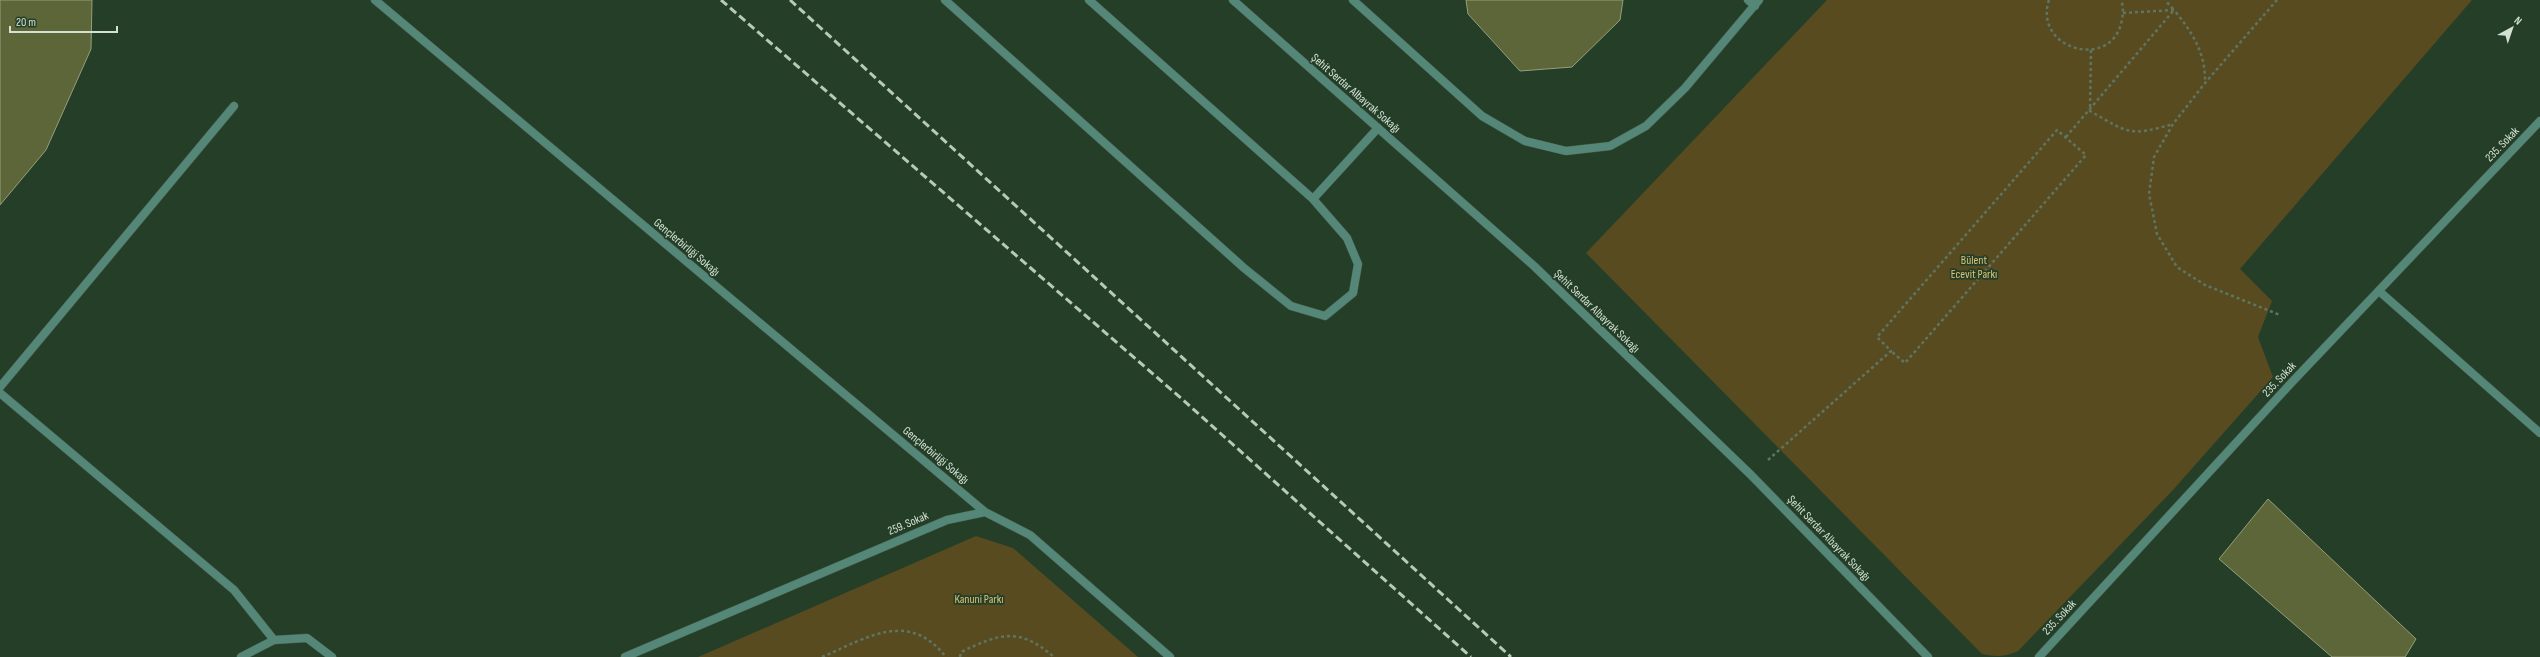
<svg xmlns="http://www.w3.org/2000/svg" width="2540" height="657" viewBox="0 0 2540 657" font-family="'Sofia Sans Condensed',sans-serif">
	<rect width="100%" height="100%" fill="#243e28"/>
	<path fill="#594b20" d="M1827,0H2472L2240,269L2272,301L2258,337L2273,377L2173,490L2018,651C2006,657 1995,657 1982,654L1586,253Z
		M976,536L1013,548L1138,657H698Z"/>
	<path fill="#5c6638" stroke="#969f7d" d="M0,0H92L91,49L46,150L0,205Z
		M1466,0H1623L1620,20L1572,67L1520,71L1468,14Z
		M2268,499L2416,639L2405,657H2332L2219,559Z"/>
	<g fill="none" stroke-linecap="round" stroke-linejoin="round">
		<g stroke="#435b47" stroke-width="9">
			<path id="service" d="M945,0L1244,268L1291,306L1325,316L1353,293L1358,264L1347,238L1313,199L1089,0
				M1313,199L1378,128
				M2379,291L2540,433
				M0,387L234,106
				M0,393L234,590L274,640"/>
		</g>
		<g stroke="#435b47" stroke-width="9">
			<path id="minor" d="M375,0L985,512
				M1233,0L1534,266L1751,475L1928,657
				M1353,0L1482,116L1525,141L1566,151L1610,146L1646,126L1685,88L1759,0
				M1748,0L1755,6
				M241,657L274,640L307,638L332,657
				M625,657L947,520L985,512L1030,535L1170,657
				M2039,657L2293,381L2540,121"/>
		</g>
		<path stroke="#5f7562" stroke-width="2.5" stroke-dasharray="3 3" stroke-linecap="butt" d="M2049,0C2033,49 2109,70 2121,24C2123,16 2124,8 2121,0
			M2277,0L2205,83L2173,124L2154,157L2149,194L2157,234L2177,267L2205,285L2280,315
			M2123,13L2174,10C2192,32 2206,53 2205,83
			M2091,50L2090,111C2129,133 2128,137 2173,124
			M2066,137L2174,10L2165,0
			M1768,460L1891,351L1877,337L2057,130L2086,155L1905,363L1891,351
			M822,657C867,638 908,609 946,657
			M960,657L961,652C999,634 1018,626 1054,657"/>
		<use href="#service" stroke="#558779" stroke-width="8"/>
		<use href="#minor" stroke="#558779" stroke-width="8"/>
		<path stroke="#b8c9ba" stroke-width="3" stroke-dasharray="8 4" stroke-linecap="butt" d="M721,0L1182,399L1471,657
			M790,0L1511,657"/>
	</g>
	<g text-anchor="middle" stroke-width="3.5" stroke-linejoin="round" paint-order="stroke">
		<g font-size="12" fill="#d2e1d3" stroke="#243e28">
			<text transform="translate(1356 93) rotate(41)" y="4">Şehit Serdar Albayrak Sokağı</text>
			<text transform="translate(2502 144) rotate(-46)" y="4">235. Sokak</text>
			<text transform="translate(687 247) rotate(40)" y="4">Gençlerbirliği Sokağı</text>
			<text transform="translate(1597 311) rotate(44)" y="4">Şehit Serdar Albayrak Sokağı</text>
			<text transform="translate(2279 379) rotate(-47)" y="4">235. Sokak</text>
			<text transform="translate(936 455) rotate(40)" y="4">Gençlerbirliği Sokağı</text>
			<text transform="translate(908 523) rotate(-23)" y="4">259. Sokak</text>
			<text transform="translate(1829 538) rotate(46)" y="4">Şehit Serdar Albayrak Sokağı</text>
			<text transform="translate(2059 617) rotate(-47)" y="4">235. Sokak</text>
		</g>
		<g font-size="12" fill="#dbc377" stroke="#243e28">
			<text x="1974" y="264">Bülent<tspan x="1974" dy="14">Ecevit Parkı</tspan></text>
			<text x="979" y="603">Kanuni Parkı</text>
		</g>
	</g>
	<g transform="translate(2512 28) rotate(40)" stroke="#243e28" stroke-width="3" paint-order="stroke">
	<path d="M0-3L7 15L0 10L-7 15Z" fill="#d2e1d3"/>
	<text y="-6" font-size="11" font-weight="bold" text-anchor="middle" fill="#d2e1d3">N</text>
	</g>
	<path d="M10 26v6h107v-6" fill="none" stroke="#d2e1d3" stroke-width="2"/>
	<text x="16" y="26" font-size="12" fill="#d2e1d3" stroke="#243e28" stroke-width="3" paint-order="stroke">20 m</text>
</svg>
